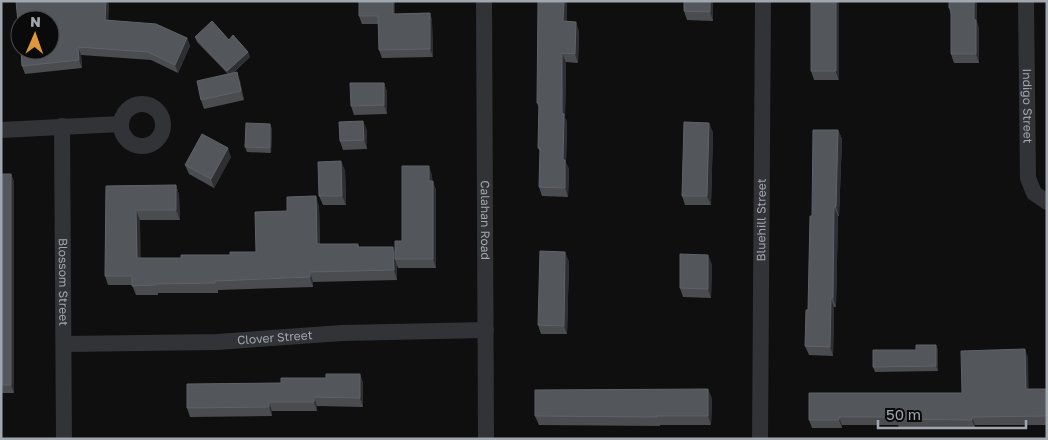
<svg xmlns="http://www.w3.org/2000/svg" width="1048" height="440" viewBox="0 0 1048 440" font-family="'Golos Text',sans-serif">
	<rect width="100%" height="100%" fill="#0f0f10"/>
	<g fill="none" stroke-linecap="round" stroke-linejoin="round">
		<g stroke="#323336" stroke-width="16">
			<path id="s1" d="M484,1L486,439"/>
			<path id="s2" d="M1026,1L1028,178L1034,193L1047,202"/>
			<circle cx="142" cy="125" r="21"/>
			<path id="s3" d="M62,126L64,439"/>
			<path d="M1,130L121,124"/>
			<path id="s4" d="M64,344L217,342L342,333L486,330"/>
			<path id="s5" d="M760,439L763,1"/>
		</g>
	</g>
	<path fill="#4a4c4f" d="M16,1H109L108,20L187,38L190,46L178,73L151,60L81,55L82,68L25,74L22,66Z
		M359,1H395V14L430,13L432,21L433,57L382,58L379,50L378,24H362L359,16Z
		M684,1H713V21L687,20L684,11Z
		M811,1L839,80H814L811,71Z
		M949,1H977V22L979,29V63H954L951,54V15L949,8Z
		M567,21L579,31L578,63L566,62L565,118L567,122L566,163L569,169L568,197L542,196L539,187L540,151L538,148L539,108L537,103Z
		M195,37L248,52L250,57L232,74L240,81L244,100L204,109L201,100L228,74L197,42Z
		M384,83L387,92V114L354,115L351,106Z
		M270,124L272,129L271,153L247,152L245,147Z
		M367,130V149L343,150L340,141Z
		M838,130L842,139L839,216H838L836,307H834L833,356L809,355L805,346L808,310L812,216Z
		M713,132L711,205H685L682,196Z
		M231,157L214,188L189,174L185,165Z
		M345,170L346,205H323L319,196Z
		M1,174H11L14,182V393H1Z
		M432,175V181L436,190V268H398L397,265V280L313,282V287L218,290V293H158V295H136L132,285H108L105,276L106,186L176,185L179,195L180,220H140V258H181L230,255L256,252L287,211L319,206L320,244H358L359,247L395,251L402,241Z
		M569,261L567,334H541L538,325Z
		M712,264L711,298L683,297L680,288Z
		M938,349V371L875,372L873,367Z
		M1028,357V389H1047V425H975V428H899L898,425H842V428H812L809,420L962,393Z
		M360,374L363,383V407L317,406V411H272V416L190,417L187,408L281,383Z
		M712,398L711,425H660V426L539,425L535,416Z"/>
	<path fill="#2e2f32" d="M106,1H109L108,28L105,20Z
		M393,1H395V21L393,14Z
		M564,1H567V30L563,21Z
		M710,1H713V21L710,12Z
		M836,1H839V80L836,71Z
		M974,1H977V22L979,29V63L976,54L974,20Z
		M430,13L432,21L433,57L430,49Z
		M576,22L579,31L578,63L575,54Z
		M187,38L190,46L178,73L175,65Z
		M78,47L81,55L82,68L79,60Z
		M248,52L250,57L229,76L227,71Z
		M562,53L566,62L565,118L567,122L566,163L569,169L568,197L565,188L563,160L562,113Z
		M237,72L240,81L244,100L241,91Z
		M384,83L387,92V114L384,105Z
		M363,121L367,130V149L364,140Z
		M709,123L713,132L711,205L707,196Z
		M270,124L272,129L271,153L270,148Z
		M838,130L842,139L839,216L836,207Z
		M228,148L231,157L214,188L211,179Z
		M341,161L345,170L346,205L342,196Z
		M429,166L432,175L433,190L429,181Z
		M11,174L14,182V393L11,385Z
		M433,181L436,190V268L433,259Z
		M176,185L179,195L180,220L176,210Z
		M316,196L319,206L320,253L317,244Z
		M834,207L838,216L836,307L833,298Z
		M136,210L140,220L141,267L137,258Z
		M393,247L397,256L395,259L397,265V280L394,270Z
		M565,252L569,261L567,334L564,326Z
		M708,255L712,264L711,298L708,289Z
		M310,272L313,282V287L310,277Z
		M831,298L834,307L833,356L830,347Z
		M936,345L938,349V371L936,366Z
		M1025,349L1028,357L1029,398L1026,389Z
		M360,374L363,383V407L360,398Z
		M708,389L712,398L711,425L708,416Z
		M314,397L317,406V411L314,402Z
		M269,402L272,411V416L269,407Z
		M839,417L842,425V428L839,420Z
		M972,417L975,425V428L972,420Z"/>
	<path fill="#53565a" stroke="#5f6267" d="M16,1H106L105,20L156,24L187,38L175,65L148,52L78,47L79,60L22,66L21,50H50V20H20V44Z
		M359,1H393V14L430,13V49L379,50L378,16H359Z
		M538,1H564L563,21L576,22L575,54L562,53V113L564,114L563,160H565V188L539,187L540,148H538L539,103H537Z
		M684,1H710V12L684,11Z
		M811,1H836V71H811Z
		M949,1H974V20H976V54H951V8H949Z
		M212,21L229,40L233,35L248,52L227,71L195,37Z
		M237,72L241,91L201,100L197,81Z
		M350,83H384V105L351,106Z
		M363,121L364,140L340,141L339,122Z
		M684,122L709,123L707,196H682Z
		M246,123L270,124V148L245,147Z
		M813,130H838L836,207H834L833,298H831L830,347L805,346L806,310H808L810,216H812Z
		M202,134L228,148L211,179L185,165Z
		M341,161L342,196H319L318,162Z
		M402,166H429V181H433V259H395V241H402Z
		M1,174H11V385H1Z
		M176,185V210H136L137,258H181V255H230V252H256L255,212L287,211V197L316,196L317,244H358V247H393L394,270L310,272V277L215,281V283L155,284V285L132,286V276H105L106,186Z
		M540,251L565,252L564,326L538,325Z
		M680,254L708,255V289L680,288Z
		M916,345H936V366L873,367V350H916Z
		M1025,349L1026,389H1047V416L972,417V420L896,419V417H839V420H809V393H962L961,351Z
		M326,374H360V398L314,397V402H269V407L187,408V384L281,383V378H326Z
		M708,389V416H657V417L535,416V390Z"/>
	<g text-anchor="middle" stroke-width="4.5" stroke-linejoin="round" paint-order="stroke">
		<g font-size="12" fill="#a1a7af" stroke="#0a0a0b">
			<text dy="4" stroke="none"><textPath href="#s2" startOffset="105">Indigo Street</textPath></text>
			<text dy="4" stroke="none"><textPath href="#s1" startOffset="219">Calahan Road</textPath></text>
			<text dy="4" stroke="none"><textPath href="#s5" startOffset="219">Bluehill Street</textPath></text>
			<text dy="4" stroke="none"><textPath href="#s3" startOffset="156">Blossom Street</textPath></text>
			<text dy="4" stroke="none"><textPath href="#s4" startOffset="211">Clover Street</textPath></text>
		</g>
	</g>
	<rect width="1048" height="440" fill="none" stroke="#a1a7af" stroke-width="5"/>
	<g transform="translate(35 35) rotate(2)"><circle r="24" fill="#0a0a0b" stroke="#46494d"/>
	<path d="M0-4L9 19L0 12L-9 19Z" fill="#dc973b"/>
	<text y="-8" font-size="14" font-weight="bold" text-anchor="middle" fill="#a1a7af">N</text>
	</g>
	<path d="M878 420v8h148v-8" fill="none" stroke="#a1a7af" stroke-width="2.5"/>
	<text x="886" y="420" font-size="15" fill="#a1a7af" stroke="#0a0a0b" stroke-width="4" paint-order="stroke">50 m</text>
</svg>
